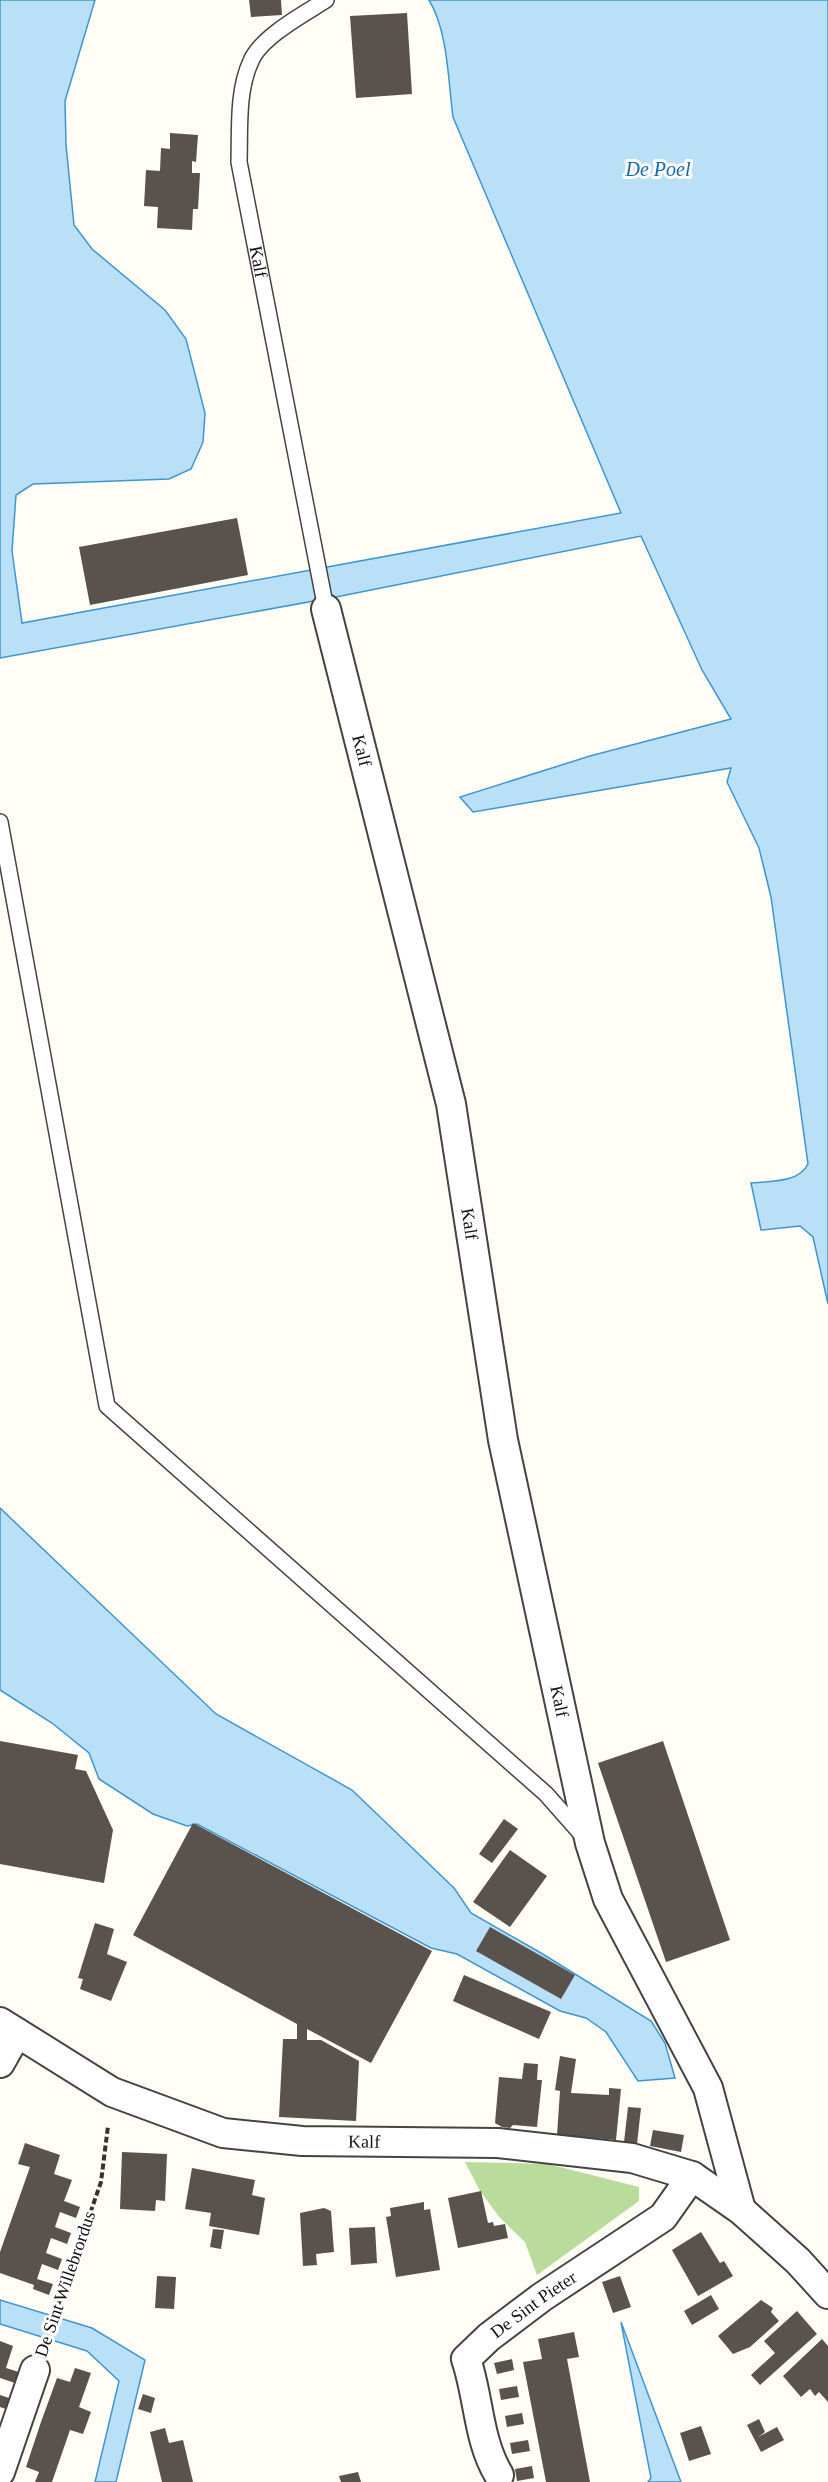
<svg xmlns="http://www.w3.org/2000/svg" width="828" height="2482" viewBox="0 0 828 2482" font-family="'Times New Roman',serif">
	<rect width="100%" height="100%" fill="#fffdf5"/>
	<path fill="#b9dc9c" d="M465,2162L548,2164L639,2187V2201L537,2275L525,2242L500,2218L480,2191Z"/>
	<path fill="#b9e0f7" stroke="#3f96cf" stroke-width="1.5" d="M0,0H95L65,101L66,145L74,225L92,249L165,310L186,339L205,413L203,442L191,469L169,479L33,484L16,495L12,551L22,623L621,513L453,117C448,80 448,31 429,0H828V1304L813,1237L800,1226L761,1230L751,1183C770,1181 799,1183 808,1164L771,897L759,848L727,782L731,768L473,812L460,797L590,756L731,719L702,670L641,536L336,597L0,658Z
		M0,1508L216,1714L352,1790L454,1888L471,1913L541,1953L651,2021L665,2043L675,2078L638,2081L606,2032L586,2018L560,2011L457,1954L431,1948L197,1824L187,1826L153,1814L99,1779L89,1753L52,1723L0,1690Z
		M0,2300L92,2328L145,2360L116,2482H95L119,2381L87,2351L0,2324Z
		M621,2322L681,2482H648L651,2478Z"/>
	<path fill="#5a524d" d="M249,0H281L282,15L251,17Z
		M407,13L412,94L356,98L350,16Z
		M170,133L198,135L196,162L192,161V173H200L198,209H193L192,230L157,228L158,207L144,206L146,170L160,171L161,148L170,149Z
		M237,518L248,575L90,605L79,547Z
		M0,1741L78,1755L75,1769L86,1771L113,1830L104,1883L0,1864Z
		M663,1741L730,1940L666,1962L598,1763Z
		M504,1819L518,1829L492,1863L479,1854Z
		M193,1823L432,1951L371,2063L307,2029V2040H321L359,2061L356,2121L279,2117L283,2039H297V2024L133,1935Z
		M510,1850L547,1876L510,1927L473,1902Z
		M95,1923L114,1929L107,1954L127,1962L111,2001L80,1989L83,1979L78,1978Z
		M490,1927L575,1975L561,1999L476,1951Z
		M464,1975L551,2012L539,2039L453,2001Z
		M560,2056L576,2059L571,2093L609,2095V2088L621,2089L616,2140L557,2135L560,2091L555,2090Z
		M524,2063L538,2064L537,2080H542L537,2127L513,2125L510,2128L502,2127L495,2123L499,2077L522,2079Z
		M628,2107L641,2108L637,2144L624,2142Z
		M653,2130L684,2135L681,2152L650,2146Z
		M25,2143L60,2155L54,2174L72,2180L64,2201L80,2207L76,2218L60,2212L55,2227L71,2233L67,2244L51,2238L46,2253L62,2259L58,2270L42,2264L37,2279L53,2284L49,2295L33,2289L34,2285L0,2273V2252L30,2167L18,2164Z
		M122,2152L167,2154L165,2201L156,2200L155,2211L120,2209Z
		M192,2168L255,2180L252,2195L265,2198L259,2235L209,2226L211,2213L185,2209Z
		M481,2191L488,2223L493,2222L494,2226L505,2224L508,2238L458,2248L448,2198Z
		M424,2202V2210L430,2209L440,2270L396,2277L386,2217L391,2216L390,2208Z
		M324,2208L331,2211L334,2252L316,2254L317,2265L303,2266L300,2213Z
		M375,2227L377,2263L351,2265L349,2228Z
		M213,2229L224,2230L221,2249L210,2247Z
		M701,2232L720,2263L724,2261L733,2276L698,2296L672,2250Z
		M157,2276L176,2277L174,2309L155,2308Z
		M620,2276L631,2307L613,2313L602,2282Z
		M711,2295L719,2309L692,2325L684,2311Z
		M761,2300L773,2308L771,2312L779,2321L750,2347L733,2354L718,2336Z
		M797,2311L817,2334L760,2385L751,2375L775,2353L764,2341Z
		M574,2332L579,2357L567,2359L590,2482H546L523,2362L542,2359L538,2339Z
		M822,2339L828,2346V2402L819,2392L815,2396L810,2389L801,2397L783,2376Z
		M0,2341L13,2346L6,2368L22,2373L18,2384L0,2378Z
		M512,2359L514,2370L497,2374L494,2363Z
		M75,2368L91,2373L79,2407L91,2412L83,2434L70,2430L52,2482H35L39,2472L26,2467L41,2422L57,2378L70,2382Z
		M517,2386L519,2397L501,2400L499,2389Z
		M143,2394L155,2398L151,2413L138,2409Z
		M0,2395L12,2399L9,2410L0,2407Z
		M522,2413L524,2424L507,2427L505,2416Z
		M759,2419L765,2432L758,2437L777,2427L784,2440L761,2452L747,2425Z
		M701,2426L711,2454L689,2461L680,2433Z
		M165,2428L169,2443L183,2440L193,2482H162L150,2432Z
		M528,2440L530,2451L512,2454L510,2443Z
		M532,2466L534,2478L517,2481L515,2469Z
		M358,2472L361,2482H341L339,2476Z"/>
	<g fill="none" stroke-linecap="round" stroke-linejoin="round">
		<g stroke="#444" stroke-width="18">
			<g id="lane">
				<path id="s1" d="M326,0C304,14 261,37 251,61C237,91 240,129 239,162L326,609"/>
				<path d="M0,822L107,1406L546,1794L584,1837"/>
			</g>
		</g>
		<g stroke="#444" stroke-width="32">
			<g id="street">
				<path id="s2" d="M326,609L451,1104L503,1440L590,1843L608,1899L708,2088L741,2210"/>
				<path id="s3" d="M0,2022L112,2092L223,2133L302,2141L498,2143L632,2158L692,2176L741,2210L798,2261L828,2294"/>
				<path d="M0,2063L17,2033"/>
				<path d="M0,2472L35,2370"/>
				<path id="s4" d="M499,2475C478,2441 479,2397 466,2359L489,2337L542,2297L663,2217L692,2176"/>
			</g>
		</g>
		<path stroke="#333" stroke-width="4" stroke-dasharray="6 3" stroke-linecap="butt" d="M46,2340L101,2182L108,2126"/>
		<use href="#lane" stroke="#fff" stroke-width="15"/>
		<use href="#street" stroke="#fff" stroke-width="28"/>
	</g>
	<g text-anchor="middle" stroke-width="6" stroke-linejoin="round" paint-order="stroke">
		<g font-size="18" fill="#111" stroke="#fff">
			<text dy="6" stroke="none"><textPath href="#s1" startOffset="302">Kalf</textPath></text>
			<text dy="6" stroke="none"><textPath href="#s2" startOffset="146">Kalf</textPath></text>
			<text dy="6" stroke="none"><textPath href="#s2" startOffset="632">Kalf</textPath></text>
			<text dy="6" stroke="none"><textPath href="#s2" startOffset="1118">Kalf</textPath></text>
			<text dy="6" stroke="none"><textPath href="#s3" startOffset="392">Kalf</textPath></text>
			<text transform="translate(65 2284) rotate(-71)" y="6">De Sint Willebrordus</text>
			<text dy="6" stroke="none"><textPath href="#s4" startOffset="208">De Sint Pieter</textPath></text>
		</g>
		<g font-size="20" font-style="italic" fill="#1768a6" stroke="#fff">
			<text x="658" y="176">De Poel</text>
		</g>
	</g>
</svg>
